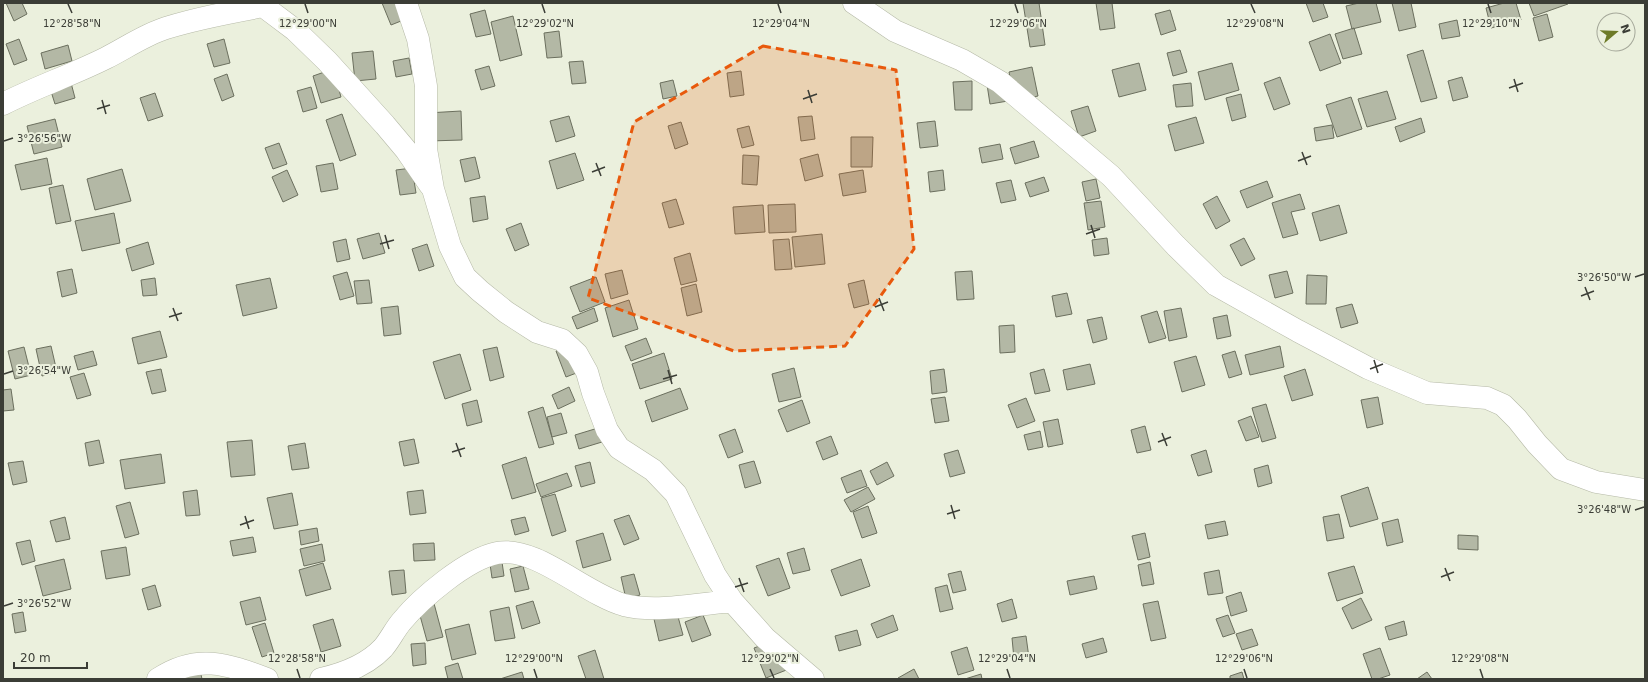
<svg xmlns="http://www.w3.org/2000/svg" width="1648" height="682" viewBox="0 0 1648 682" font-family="'DejaVu Sans',sans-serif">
	<rect width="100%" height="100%" fill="#ebf0dd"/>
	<path fill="#b3b8a5" stroke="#6b6f5e" d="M6,3H22L27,14L14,21Z
		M382,3H400L406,19L391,25Z
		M1023,3H1039L1045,45L1030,47Z
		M1096,3H1112L1115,28L1100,30Z
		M1306,3H1323L1328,17L1313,22Z
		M1359,3H1376L1381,22L1352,29L1346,6Z
		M1392,3H1411L1416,27L1399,31Z
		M1504,3H1516L1521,20L1491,28L1486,8Z
		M1529,3H1568V4L1534,16Z
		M485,10L491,34L476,37L470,14Z
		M1170,10L1176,30L1161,35L1155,14Z
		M1547,14L1553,37L1539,41L1533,18Z
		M513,16L522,55L500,61L491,22Z
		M1457,20L1460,36L1442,39L1439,24Z
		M1354,28L1362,54L1343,59L1335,34Z
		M559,31L562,57L547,58L544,33Z
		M1330,34L1341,63L1320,71L1309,42Z
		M19,39L27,60L14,65L6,44Z
		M224,39L230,63L214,67L207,44Z
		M68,45L72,61L45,69L41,53Z
		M1180,50L1187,72L1173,76L1167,53Z
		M1423,50L1437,98L1421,102L1407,55Z
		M373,51L376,79L355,81L352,53Z
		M409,58L412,74L396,77L393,61Z
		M583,61L586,83L572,84L569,62Z
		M1139,63L1146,90L1119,97L1112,70Z
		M1232,63L1239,90L1205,100L1198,72Z
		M489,66L495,86L481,90L475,70Z
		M1032,67L1038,96L1015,101L1009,72Z
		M333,69L341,97L321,103L313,76Z
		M741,71L744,95L730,97L727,73Z
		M227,74L234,96L222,101L214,79Z
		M1280,77L1290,104L1274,110L1264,83Z
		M1462,77L1468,97L1453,101L1448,81Z
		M986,78L1008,101L990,104Z
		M70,79L75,98L55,104L49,85Z
		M673,80L677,96L663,99L660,83Z
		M972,81V110H955L953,82Z
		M1191,83L1193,106L1176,107L1173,85Z
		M311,87L317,108L303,112L297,91Z
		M1387,91L1396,119L1367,127L1358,99Z
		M155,93L163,116L148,121L140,98Z
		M1241,94L1246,117L1232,121L1226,98Z
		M1351,97L1362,129L1337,137L1326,105Z
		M1088,106L1096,131L1079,137L1071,111Z
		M461,111L462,140L429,141L427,113Z
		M342,114L356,155L340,161L326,120Z
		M569,116L575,136L556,142L550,121Z
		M812,116L815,139L801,141L798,117Z
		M1196,117L1204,143L1175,151L1168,125Z
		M1421,118L1425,132L1400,142L1395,127Z
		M55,119L62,147L34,154L27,126Z
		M935,121L938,146L920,148L917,123Z
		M681,122L688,144L675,149L668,126Z
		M1332,125L1334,138L1316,141L1314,128Z
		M749,126L754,145L742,148L737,129Z
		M851,137H873L872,167H851Z
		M1034,141L1039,157L1015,164L1010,148Z
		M279,143L287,164L273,169L265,148Z
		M1000,144L1003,159L982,163L979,148Z
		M575,153L584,180L557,189L549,161Z
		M818,154L823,176L805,181L800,159Z
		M743,155L759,156L757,185L742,184Z
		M475,157L480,178L465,182L460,160Z
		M47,158L52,184L21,190L15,165Z
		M333,163L338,189L321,192L316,166Z
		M412,168L416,193L400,195L396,170Z
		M122,169L131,201L95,210L87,179Z
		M287,170L298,195L283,202L272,177Z
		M863,170L866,192L843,196L839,174Z
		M943,170L945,190L930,192L928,172Z
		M1044,177L1049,191L1030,197L1025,183Z
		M1096,179L1100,198L1086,201L1082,182Z
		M1011,180L1016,200L1001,203L996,183Z
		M1267,181L1273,197L1247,208L1240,191Z
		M63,185L71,221L56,224L49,188Z
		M1300,194L1305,209L1291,212L1298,234L1283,238L1272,203Z
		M485,196L488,219L473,222L470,198Z
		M1217,196L1230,221L1216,229L1203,204Z
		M676,199L684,224L669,228L662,203Z
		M1101,201L1105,227L1088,230L1084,203Z
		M795,204L796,232L769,233L768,205Z
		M763,205L765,232L735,234L733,207Z
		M1339,205L1347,233L1320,241L1312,213Z
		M114,213L120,243L82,251L75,221Z
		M521,223L529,245L515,251L506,229Z
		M379,233L385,253L363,259L357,239Z
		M822,234L825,264L795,267L792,237Z
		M1107,238L1109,254L1094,256L1092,240Z
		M1244,238L1255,259L1241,266L1230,245Z
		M346,239L350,259L337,262L333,242Z
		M789,239L792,269L775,270L773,240Z
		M148,242L154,264L132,271L126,249Z
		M427,244L434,266L419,271L412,249Z
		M690,253L697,281L681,285L674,258Z
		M72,269L77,293L62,297L57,272Z
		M622,270L628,294L611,299L605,274Z
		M972,271L974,299L957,300L955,272Z
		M1287,271L1293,293L1275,298L1269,275Z
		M347,272L354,296L340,300L333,276Z
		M1307,275L1327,276L1326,304H1306Z
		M596,277L605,302L580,312L570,287Z
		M155,278L157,295L143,296L141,280Z
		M270,278L277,308L243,316L236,285Z
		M369,280L372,303L357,304L354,281Z
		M864,280L869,304L854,308L848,284Z
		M696,284L702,312L687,316L681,288Z
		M1067,293L1072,314L1056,317L1052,296Z
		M629,300L638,329L613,337L605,308Z
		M1352,304L1358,323L1341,328L1336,308Z
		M398,306L401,334L384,336L381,308Z
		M594,308L598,321L577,329L572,317Z
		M1181,308L1187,337L1169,341L1164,311Z
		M1157,311L1166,338L1149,343L1141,316Z
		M1227,315L1231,336L1217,339L1213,318Z
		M1102,317L1107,339L1093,343L1087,320Z
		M1014,325L1015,352L1000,353L999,326Z
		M160,331L167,357L138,364L132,338Z
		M646,338L652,353L631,361L625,346Z
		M51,346L57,372L42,376L36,349Z
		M568,346L579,372L566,377L556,351Z
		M1280,346L1284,367L1250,375L1245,355Z
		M24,347L31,375L15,379L8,351Z
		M497,347L504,377L490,381L483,350Z
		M93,351L97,365L78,370L74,356Z
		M1235,351L1242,374L1229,378L1222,355Z
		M664,353L672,379L640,389L632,364Z
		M460,354L471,390L445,399L433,362Z
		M1196,356L1205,385L1182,392L1174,362Z
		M1090,364L1095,384L1067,390L1063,370Z
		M794,368L801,397L779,402L772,374Z
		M161,369L166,391L152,394L146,372Z
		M944,369L947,392L932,394L930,371Z
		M1044,369L1050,391L1035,394L1030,373Z
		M1305,369L1313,395L1292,401L1284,376Z
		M84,373L91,395L77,399L70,377Z
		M569,387L575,401L558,409L552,395Z
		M680,388L688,409L652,422L645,401Z
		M11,389L14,410L3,411V390Z
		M945,397L949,421L935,423L931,399Z
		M1378,397L1383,424L1367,428L1361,400Z
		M1026,398L1035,421L1017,428L1008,405Z
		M477,400L482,422L467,426L462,404Z
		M802,400L810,423L787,432L778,410Z
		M1266,404L1276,438L1262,442L1252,408Z
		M543,407L554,444L539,448L528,412Z
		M561,413L567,433L552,437L547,417Z
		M1251,416L1259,437L1246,441L1238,421Z
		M1058,419L1063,444L1048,447L1043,422Z
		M1145,426L1151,450L1137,453L1131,430Z
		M598,428L602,442L579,449L575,435Z
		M735,429L743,452L728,458L719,435Z
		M1040,431L1043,447L1028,450L1024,435Z
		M831,436L838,454L823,460L816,442Z
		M414,439L419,463L404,466L399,442Z
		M99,440L104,463L89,466L85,443Z
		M252,440L255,475L231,477L227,442Z
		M305,443L309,468L292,470L288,446Z
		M958,450L965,473L950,477L944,454Z
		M1206,450L1212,472L1198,476L1191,455Z
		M161,454L165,483L125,489L120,460Z
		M526,457L536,492L512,499L502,465Z
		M23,461L27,482L13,485L8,463Z
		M754,461L761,483L745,488L739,465Z
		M590,462L595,483L581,487L575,466Z
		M887,462L894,476L877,485L870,471Z
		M1268,465L1272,483L1258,487L1254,469Z
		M861,470L867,486L847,493L841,478Z
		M567,473L572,486L541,497L536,484Z
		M868,487L875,499L851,512L844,500Z
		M1368,487L1378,519L1350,527L1341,496Z
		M197,490L200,515L186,516L183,492Z
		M423,490L426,513L410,515L407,492Z
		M292,493L298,525L274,529L267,498Z
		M555,494L566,531L552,536L541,498Z
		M130,502L139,534L125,538L116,506Z
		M868,506L877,533L862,538L853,512Z
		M1339,514L1344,538L1327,541L1323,517Z
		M629,515L639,539L624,545L614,520Z
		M65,517L70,539L56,542L50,521Z
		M525,517L529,531L515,535L511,520Z
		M1398,519L1403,542L1387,546L1382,523Z
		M1225,521L1228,535L1208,539L1205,525Z
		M317,528L319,541L301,545L299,531Z
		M603,533L611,560L583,568L576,541Z
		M1145,533L1150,557L1138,560L1132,536Z
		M1458,535L1478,536V550L1458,549Z
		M253,537L256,552L233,556L230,541Z
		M30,540L35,561L22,565L16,543Z
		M434,543L435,560L414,561L413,544Z
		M322,544L325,561L304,566L300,549Z
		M126,547L130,575L106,579L101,551Z
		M804,548L810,570L793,574L787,553Z
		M501,555L504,576L492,578L489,557Z
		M779,558L790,588L768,596L756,566Z
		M64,559L71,589L43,596L35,566Z
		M861,559L870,586L841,596L831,570Z
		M1150,562L1154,584L1142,586L1138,565Z
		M323,563L331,589L306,596L299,570Z
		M523,566L529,589L515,592L510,569Z
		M1354,566L1363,593L1337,601L1328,573Z
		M404,570L406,593L392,595L389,571Z
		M1219,570L1223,593L1208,595L1204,573Z
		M961,571L966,590L953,593L948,574Z
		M634,574L640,595L626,599L621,577Z
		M1094,576L1097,589L1070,595L1067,581Z
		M155,585L161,606L148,610L142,589Z
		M947,585L953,609L940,612L935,588Z
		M1241,592L1247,611L1231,616L1226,597Z
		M432,596L443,637L427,641L416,601Z
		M260,597L266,620L246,625L240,602Z
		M1361,598L1372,620L1352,629L1342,608Z
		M1012,599L1017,618L1002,622L997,604Z
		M533,601L540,623L522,629L516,606Z
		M1158,601L1166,638L1151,641L1143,604Z
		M509,607L515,638L495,641L490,611Z
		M23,612L26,631L15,633L12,614Z
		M677,613L683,635L659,641L654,619Z
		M703,615L711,635L692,642L685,622Z
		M893,615L898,630L877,638L871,624Z
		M1228,615L1235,633L1223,637L1216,619Z
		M333,619L341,646L321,652L313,625Z
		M1404,621L1407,635L1389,640L1385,627Z
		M265,623L274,653L262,657L252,627Z
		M469,624L476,654L452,660L445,630Z
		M1252,629L1258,645L1242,650L1236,634Z
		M857,630L861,645L839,651L835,636Z
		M1026,636L1029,658L1014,659L1012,638Z
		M1103,638L1107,652L1086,658L1082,644Z
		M778,639L789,669L766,678L754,648Z
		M425,643L426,664L413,666L411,644Z
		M967,647L974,670L958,675L951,652Z
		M1380,648L1390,675L1378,679H1372L1363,654Z
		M595,650L604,679H586L578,656Z
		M198,661L202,679H187L184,665Z
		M458,663L463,679H448L445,667Z
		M914,669L919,679H899L898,678Z
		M522,672L524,679H500Z
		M1242,672L1244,679H1230V676Z
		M1427,672L1432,679H1417Z
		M981,674L982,679H965Z"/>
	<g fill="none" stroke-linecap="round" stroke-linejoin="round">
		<g stroke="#b5b9a7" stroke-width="23">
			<path id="minor" d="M259,3L295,30L327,61L385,125L406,150L430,185
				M406,3L418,39L426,86V149L433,189L450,246L465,277L480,291L506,312L537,332L562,340L577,354L587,372L593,393L607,430L619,448L653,470L676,494L715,575L732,601L765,638L813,679
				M854,3L895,31L962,60L1000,82L1111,176L1176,246L1216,285L1298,331L1368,368L1427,393L1487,398L1503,405L1517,419L1537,444L1561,469L1596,482L1645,490
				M3,104C36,87 72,75 106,58C126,48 144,35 166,28C198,18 231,12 264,6
				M158,679C197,653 227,664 267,679
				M321,679C343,674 367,665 383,648C390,640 395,629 402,621C421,598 467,559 497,553C535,545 585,594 624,605C655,613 699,604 732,601"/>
		</g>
		<use href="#minor" stroke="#fff" stroke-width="22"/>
	</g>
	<path fill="#e8590c" fill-opacity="0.2" stroke="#e8590c" stroke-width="3" stroke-dasharray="8 5" stroke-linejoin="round" d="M763,46L896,70L914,249L845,346L734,351L588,298L634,122Z"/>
	<path fill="none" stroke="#3b3d36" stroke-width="1.5" d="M68,4L72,13M305,4L308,13M542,4L545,13M778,4L781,13M1015,4L1018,13M1251,4L1255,13M1488,4L1491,13M1514,79L1518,92M1509,88L1523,83M808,90L812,103M803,99L817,94M102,100L106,114M97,109L110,105M4,141L13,138M1302,152L1307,165M1298,161L1311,156M596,163L601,176M592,172L605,167M1091,225L1095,238M1086,234L1100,229M385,235L389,249M380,244L394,240M1635,277L1644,274M1585,287L1590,300M1581,296L1594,291M879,298L884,311M875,307L888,302M173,308L178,321M169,317L182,313M1374,360L1378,373M1370,369L1383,364M668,370L672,384M4,374L13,371M663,379L677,375M1162,433L1167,446M1158,442L1171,437M456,443L461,457M452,452L465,448M951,505L955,519M1635,510L1644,507M947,514L960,510M245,516L249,529M240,525L254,520M1445,568L1450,581M1441,577L1454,572M739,578L744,592M735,587L748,583M4,606L13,603M297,669L300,678M534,669L537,678M770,669L774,678M1007,669L1010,678M1244,669L1247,678M1480,669L1483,678"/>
	<g font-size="10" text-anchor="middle" fill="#3b3d36" stroke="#ebf0dd" stroke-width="4" stroke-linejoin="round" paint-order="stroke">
		<text x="72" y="27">12°28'58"N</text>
		<text x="1018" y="27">12°29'06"N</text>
		<text x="1491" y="27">12°29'10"N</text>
		<text x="308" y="27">12°29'00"N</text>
		<text x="545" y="27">12°29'02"N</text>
		<text x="781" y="27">12°29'04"N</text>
		<text x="1255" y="27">12°29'08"N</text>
		<text x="44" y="142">3°26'56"W</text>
		<text x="1604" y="281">3°26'50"W</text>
		<text x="44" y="374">3°26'54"W</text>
		<text x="1604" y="513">3°26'48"W</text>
		<text x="44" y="607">3°26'52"W</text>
		<text x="297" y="662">12°28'58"N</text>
		<text x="534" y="662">12°29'00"N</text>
		<text x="770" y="662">12°29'02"N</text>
		<text x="1007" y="662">12°29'04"N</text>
		<text x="1244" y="662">12°29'06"N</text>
		<text x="1480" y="662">12°29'08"N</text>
	</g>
	<rect width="1648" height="682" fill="none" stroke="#3b3d36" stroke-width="8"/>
	<g transform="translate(1616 32) rotate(71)"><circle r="19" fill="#ebf0dd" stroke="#a5a89a"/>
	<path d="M0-3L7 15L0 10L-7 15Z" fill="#6d7a27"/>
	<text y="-6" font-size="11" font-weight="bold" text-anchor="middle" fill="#3b3d36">N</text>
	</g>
	<path d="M14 662v6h73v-6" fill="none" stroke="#3b3d36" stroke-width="2"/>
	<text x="20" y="662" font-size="12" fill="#3b3d36" stroke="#ebf0dd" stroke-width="3" paint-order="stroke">20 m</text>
</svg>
